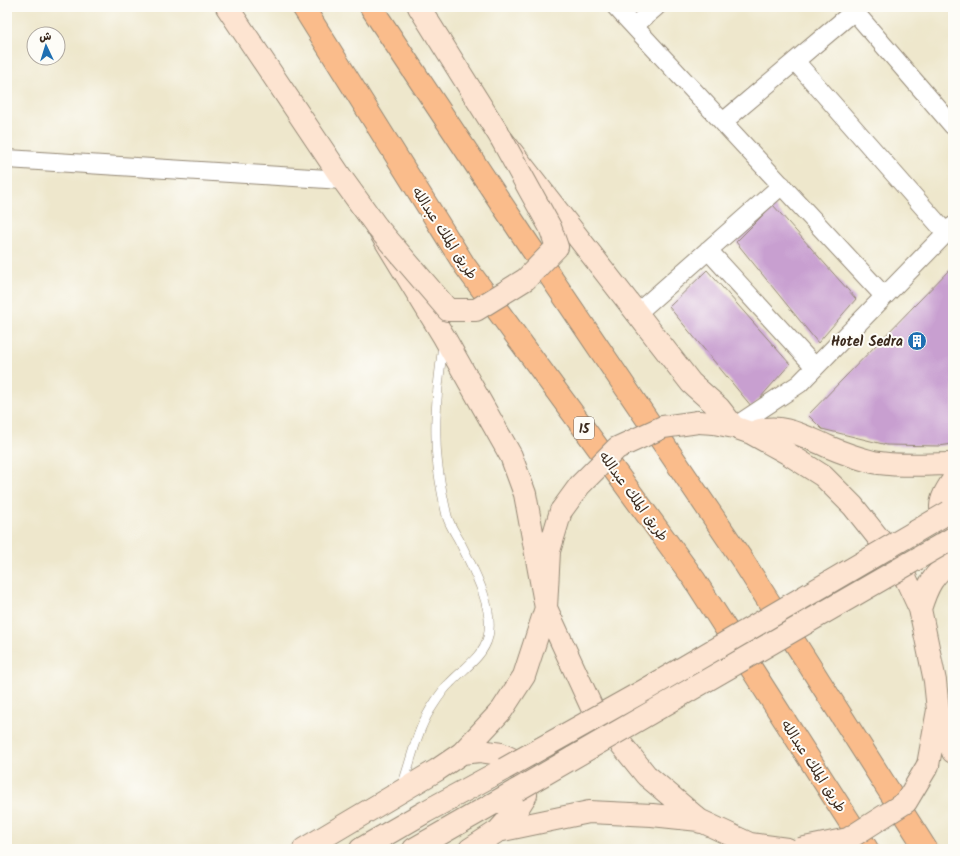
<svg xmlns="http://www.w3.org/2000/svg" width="960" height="856" viewBox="0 0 960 856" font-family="Kalam,'Playpen Sans Arabic',sans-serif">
	<rect width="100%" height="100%" fill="#fdfcf7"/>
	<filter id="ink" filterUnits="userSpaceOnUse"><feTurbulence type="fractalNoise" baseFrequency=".025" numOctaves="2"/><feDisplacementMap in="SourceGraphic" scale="8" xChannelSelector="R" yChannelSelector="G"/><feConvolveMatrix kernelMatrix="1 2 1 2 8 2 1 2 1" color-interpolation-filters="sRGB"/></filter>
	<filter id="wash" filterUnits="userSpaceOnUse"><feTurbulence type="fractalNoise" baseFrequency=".012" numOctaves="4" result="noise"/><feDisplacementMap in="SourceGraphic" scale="16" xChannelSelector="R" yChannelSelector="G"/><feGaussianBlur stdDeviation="0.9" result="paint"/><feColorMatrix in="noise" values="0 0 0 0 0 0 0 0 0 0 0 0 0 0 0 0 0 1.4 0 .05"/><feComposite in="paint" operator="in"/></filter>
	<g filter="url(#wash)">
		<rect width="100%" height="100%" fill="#eee7cc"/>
		<g id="blocks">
			<path fill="#c89fd0" d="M773,205L856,299L818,343L736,242Z
				M953,266V444L939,446L887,445L822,429L808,415Z
				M707,270L790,364L752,407L669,307Z"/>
		</g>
	</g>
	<g filter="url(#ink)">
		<use href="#blocks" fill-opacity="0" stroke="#948875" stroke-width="1"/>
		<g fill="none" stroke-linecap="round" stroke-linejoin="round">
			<g stroke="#948875" stroke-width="10">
				<path id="lane" d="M402,786C411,761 416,733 430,710C436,701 442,690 450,683C463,669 483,657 488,637C495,607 472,567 459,540C455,533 449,524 447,516C441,490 436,464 436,438C435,407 439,376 443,345"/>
			</g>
			<g stroke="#948875" stroke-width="20">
				<path id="street" d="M616,7L884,296
					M854,11L953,126
					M634,26L656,7
					M795,61L946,233
					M723,122L859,7
					M7,159L343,180
					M708,250L815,367
					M637,313L782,185
					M734,427L799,384L953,226"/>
			</g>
			<g stroke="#948875" stroke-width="24">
				<path id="secondary" d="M227,7L343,180L377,227L444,337L511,456L525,494L546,608L524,676L502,710L462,753L437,770L304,849
					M419,7L501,138L691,383L719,408L734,427
					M698,422L714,423L734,427L751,433L787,453L823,476L853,506L899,564L920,609L935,681L938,710L928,765
					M751,433C779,421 804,436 829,447C843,453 858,458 873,462C899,467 927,464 953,464
					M953,480C938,502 936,511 953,533
					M561,511L549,551L546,608L592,708L646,775L699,820L750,844L787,849
					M920,609C927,587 933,573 953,561
					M938,710L953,752
					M462,753L480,751L501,754L516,761L527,778L526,795L516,811L498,831
					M361,849L425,812L504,769
					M414,849L517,790
					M470,849L498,831L589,812L652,815L699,820L701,822"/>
			</g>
			<g stroke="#948875" stroke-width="24">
				<path id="highway" d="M303,7L465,266L694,579L867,849
					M371,7L525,239L743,561L926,849"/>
			</g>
			<use href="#lane" stroke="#fff" stroke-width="9"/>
			<use href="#street" stroke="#fff" stroke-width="18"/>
			<use href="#secondary" stroke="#fde4d1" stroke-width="22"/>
			<use href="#highway" stroke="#fabc8b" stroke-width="22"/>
			<g stroke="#948875" stroke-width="24" stroke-linecap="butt">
				<path id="secondary-bridge" d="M377,227L448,310H476L526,279L557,247L550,227L501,138
					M561,511L580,485L617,448L663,427L698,422
					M504,769L645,690L949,512
					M517,790L953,538
					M800,849L848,839L906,802L928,765"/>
			</g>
			<use href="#secondary-bridge" stroke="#fde4d1" stroke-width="22"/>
		</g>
	</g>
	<defs>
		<g id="building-disc" transform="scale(1)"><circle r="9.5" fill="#1f6fb2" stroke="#fdfcf7"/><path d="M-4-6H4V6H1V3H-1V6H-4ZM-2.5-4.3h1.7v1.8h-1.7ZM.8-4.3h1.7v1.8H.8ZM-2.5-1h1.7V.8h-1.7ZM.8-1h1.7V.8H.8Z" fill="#fff"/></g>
	</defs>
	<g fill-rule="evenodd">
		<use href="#building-disc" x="917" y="341"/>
	</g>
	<g text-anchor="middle" stroke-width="4" stroke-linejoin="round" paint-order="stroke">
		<rect fill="#fdfcf7" stroke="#75695f" stroke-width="1" x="574" y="417" width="20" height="22" rx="3"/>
		<g font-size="13" font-weight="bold" fill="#3b2a1e">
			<text x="584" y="433">15</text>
		</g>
		<g font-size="14" fill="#3b2a1e" stroke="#fdfcf7">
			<text transform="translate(445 233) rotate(57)" y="5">طريق الملك عبدالله</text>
			<text transform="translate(634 496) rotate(54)" y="5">طريق الملك عبدالله</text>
			<text transform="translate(814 766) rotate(57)" y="5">طريق الملك عبدالله</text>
		</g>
		<g font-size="14" font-weight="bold" fill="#3b2a1e" stroke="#fdfcf7" text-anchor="end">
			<text x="903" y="346">Hotel Sedra</text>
		</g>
	</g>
	<rect width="960" height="856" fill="none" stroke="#fdfcf7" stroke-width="24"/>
	<g transform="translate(46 46) rotate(356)"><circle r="19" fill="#fdfcf7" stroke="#afa8a0"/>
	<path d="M0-3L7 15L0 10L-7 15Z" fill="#1f6fb2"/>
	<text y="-6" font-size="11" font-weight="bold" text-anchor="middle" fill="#3b2a1e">ش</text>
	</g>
</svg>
